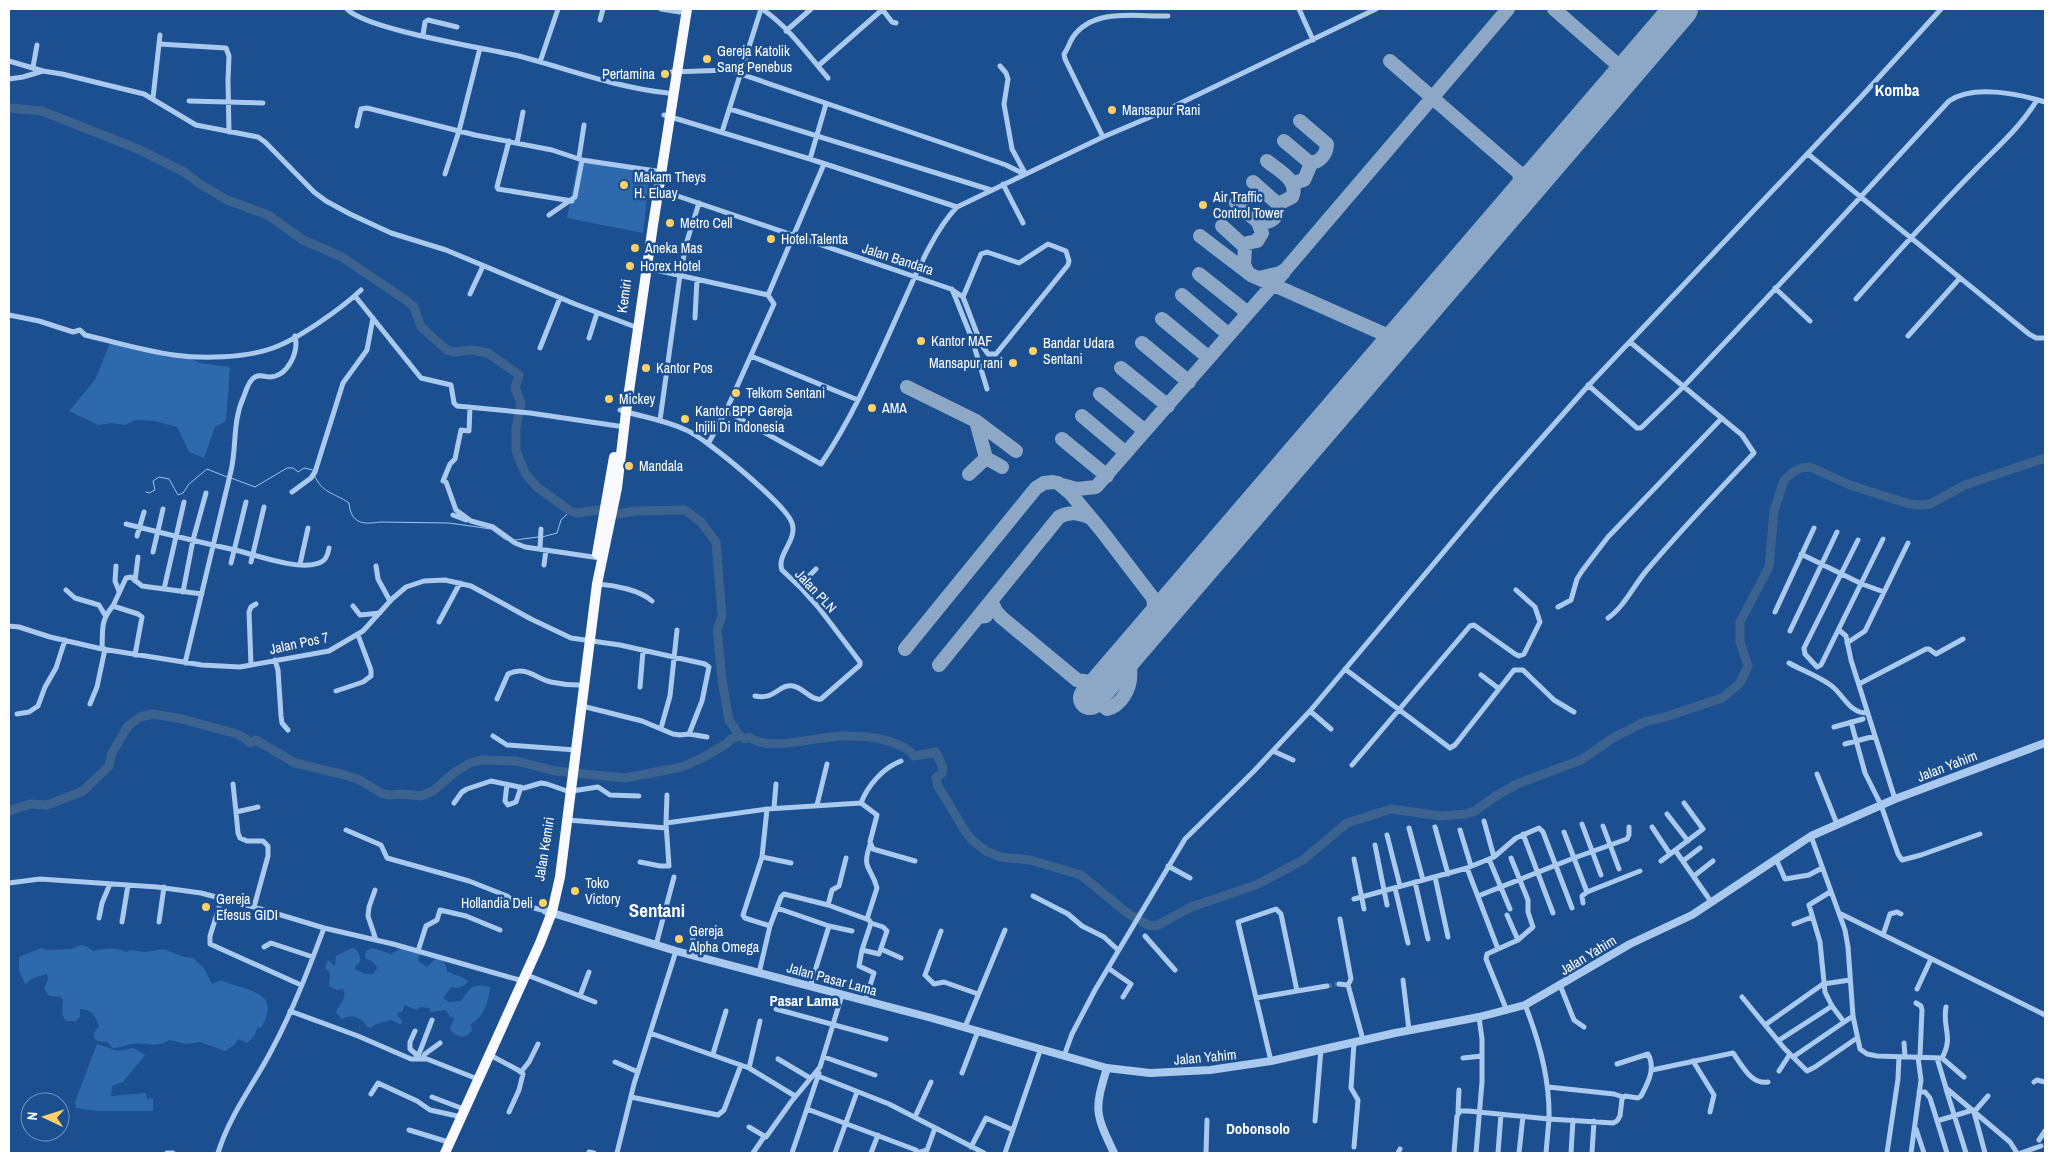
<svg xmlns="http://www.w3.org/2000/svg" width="2054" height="1162" viewBox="0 0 2054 1162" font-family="'Archivo Narrow',sans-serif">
	<rect width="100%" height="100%" fill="#1b4f8f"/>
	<path fill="#2e69ad" d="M578,162L650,171L643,233L567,218Z
		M110,343L191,359L200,363L230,367L226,421L215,427L204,458L189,452L177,427L154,421L135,420L125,425L112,423L98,425L69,411L95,380Z
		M80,945L86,946L93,951C103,948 118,947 126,952L130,950L145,952L164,949L184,957L193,958L204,968L212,984L221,980C244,991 284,990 261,1028L258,1027L254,1036L247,1043L239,1039L234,1045L225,1051L200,1042L186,1044L169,1040C157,1049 144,1042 133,1044C126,1045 121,1048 113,1048L107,1042L97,1041L94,1038V1033L99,1026C95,1017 93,1009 80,1009V1017L76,1021H66L62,1014L63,1000L61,997C51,996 49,999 44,988L48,979L47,974L33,978L25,984L19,971V957L41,948L48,950L72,949Z
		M352,948L356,949C362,959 362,961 354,968C360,973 365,974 373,974L377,968L373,962L365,958L366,951L372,948L391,954L402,948L420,954L418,961L427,967L436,958C443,960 446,963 447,971C454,976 461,975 468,981L465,985L458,988L451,987L443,998L449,1002L461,1001L470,988L480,985L490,987C489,1001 484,1017 471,1024L472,1031L468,1035L462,1037L454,1034L450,1029L454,1018L450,1017L446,1010L431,1012L429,1008L420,1007L417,1010L404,1005L403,1011L398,1013L397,1016L402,1020V1024H399L391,1020L376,1024L371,1028L367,1027C363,1018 351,1013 342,1019L336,1013C338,1003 348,1000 343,989L337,990L329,986L330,973L325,968L328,960L335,966L336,956Z
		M97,1044L118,1051L133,1048L145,1055L123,1082L112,1086L111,1096L146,1093L147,1099L153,1098V1111H97L76,1108L75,1102Z"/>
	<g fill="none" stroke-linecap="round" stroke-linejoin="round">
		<path stroke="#9cc4f0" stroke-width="1" d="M314,475C323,494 333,492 349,503C351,523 362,525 380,522L449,523L491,529L506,540
			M231,478L255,487L287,468H293L298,472L304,468L313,470
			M146,492L149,493L155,490L153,481L159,477L169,479L178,495L183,493L189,484L207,469L227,477
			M542,537L557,533L561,520L570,511
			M515,540L538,537"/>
		<path stroke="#3c6290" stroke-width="9" d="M9,108L42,111L138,149L184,172L200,184L227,200L268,215L303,240L342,257L407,301L414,307L421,327L447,350L453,352L472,350L488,353L519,375L515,388L521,403L516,428V451L525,473L537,487L570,511L577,513L598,510L618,514L635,511L685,510L701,522L716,542L722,616L717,630L718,638L722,680L729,720L740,736L745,739L749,737C770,753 816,736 843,736C859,736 873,736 888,741C899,745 907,747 914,756L936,752L943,768L942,773L936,778L938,786L965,831L972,840L986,851L1000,857L1030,860L1081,875L1127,913L1148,925L1156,926L1191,907L1256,885L1303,860L1347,823L1391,809L1441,816L1466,814L1475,811L1496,796L1517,784L1581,760L1613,738L1644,722L1665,717L1722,698L1740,683L1748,666L1740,642V622L1769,567L1774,511L1784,480L1793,472L1801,468L1810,467L1850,485L1909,504L1920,505L1930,504L1965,485L2045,458
			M9,811L30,804L47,805L83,791L109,766L112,753L128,726L140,717L153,714L182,719L237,734L246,739L250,743L256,740L295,763L341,774L358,779L381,793L389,795L403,794L421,796L433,791L455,772L470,763L482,760L516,761L555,771L625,778L682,767L702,758L726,744L731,739L740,736"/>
		<path stroke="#8da7c7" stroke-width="14" d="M1554,9L1626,72
			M1390,61L1518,172L1527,176L1541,171
			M1300,121L1327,144C1327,154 1319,164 1309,162
			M1284,141L1309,162L1310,166L1304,180L1293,183
			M1267,161C1278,170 1300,181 1292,197L1278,204
			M1253,182L1278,204C1280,217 1271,224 1258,222
			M1517,199L1523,186L1518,172
			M1236,203L1258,222L1262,233L1257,241L1243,244
			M1222,226L1245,247L1244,265L1248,273
			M1200,236L1251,275L1384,334L1396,335L1409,325
			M1199,274L1248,313
			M1259,278L1280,273L1286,269L1508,9
			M1182,295L1229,335
			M1162,319L1209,358
			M1142,343L1189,382
			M1380,360L1387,346L1382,333
			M1121,368L1168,406
			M907,387L976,421L1016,451
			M1100,394L1145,431
			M1082,416L1126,453
			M976,421L986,458
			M1062,439L1107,476
			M969,474L986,458L1002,467
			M1062,485L1077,489L1096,487L1284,272
			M1153,598L1162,602L1175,599
			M991,601L996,611L1001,617L1077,680L1090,682L1108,677
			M978,617L1059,517C1070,511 1079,513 1091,518
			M905,649L1036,488L1044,483L1053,482L1058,483L1071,494L1101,530L1153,598L1155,614L1151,627
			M939,665L978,617L986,616
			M1091,697L1107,709C1114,707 1116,705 1121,700C1134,684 1130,671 1129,652"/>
		<path stroke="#8da7c7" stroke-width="34" d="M1090,698L1681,9"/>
		<path stroke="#3d69a0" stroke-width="5" stroke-dasharray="5 2.5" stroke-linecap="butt" d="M1327,986L1339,984"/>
		<path stroke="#a9c9ee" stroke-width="5" d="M347,9C367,30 485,48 519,56C568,69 617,88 668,93
			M661,9L680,12
			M762,9C788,26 808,55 828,78
			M882,9L892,22L896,23
			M1299,9L1313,40
			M600,20L603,9
			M786,31L811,9
			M423,35L425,22L428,20L457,27
			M159,44L160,35
			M9,61L43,71
			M540,62L558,9
			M818,66L883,9
			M1000,66L1006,73L1008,79L1004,104L1012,149L1025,173
			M33,67L37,45
			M671,72L729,70L966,151L1006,165L1024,174
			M9,79L23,77L43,71L62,74L144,94L196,125L258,137L265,142L314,192L326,201L350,214L391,233L446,250L575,304L638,328
			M153,98L159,44L226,48L229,56L228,80L229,132
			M189,101L263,103
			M730,109L991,190
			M664,115L810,159L957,207
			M357,126L361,109L367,108L475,135L552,150L582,160L656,171
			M722,132L761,9
			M1103,137L1065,59L1064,54C1068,49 1069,43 1073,37C1094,7 1138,17 1168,16
			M509,141L497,187L498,189L572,201
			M517,143L523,112
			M1808,154L2029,334L2036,338H2045
			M579,158L584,125
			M810,159L826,104
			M445,174L459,131L480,48
			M1003,184L1023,223
			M654,188L951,289L963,297
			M549,215L575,197L582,160
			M1048,244L1066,251L1069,261L1068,265L996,354H988L981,344L963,297L981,254L987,252L1019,263Z
			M642,267L768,295L774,304L726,411L708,444
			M1775,288L1810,321
			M952,289L972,339L987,389
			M470,294L483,266
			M768,295L824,164
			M355,296L421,378L451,385L454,403L457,406L530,413L618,426
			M1856,299C1894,256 1933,213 1973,172C1996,148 2020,128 2037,100
			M9,315L39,321L73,332L80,330L85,335C115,342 144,351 174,355C202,359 246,358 273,348C298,339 341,309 361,290
			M695,318L697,279
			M1908,336L1960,278
			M589,338L597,313
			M540,348L560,298
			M751,356L858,400
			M1588,385L1637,428H1641L1683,387L1808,254L1949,101C1973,84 2019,94 2045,102
			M470,407L469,431L461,430L455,459L450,464L443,481L446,482L456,510L471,521L493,527L515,543L525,547L600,558
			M620,410C642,417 665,420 686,430C706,438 786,505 792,523C798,540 776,555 782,570L802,589L819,608L860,662V665L821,699C811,701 804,688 793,686C778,684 776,700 755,696
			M726,411L821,464C855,414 878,358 903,303C916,274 935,229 957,207L1103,137L1162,112L1376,9
			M660,420L680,275L687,241L699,203
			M292,492L311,478L315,472L343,383L367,350L373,318
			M453,515L466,520
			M126,524C162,533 199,542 235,550C257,555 298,571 319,563C326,561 328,555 329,548
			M137,536L144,512
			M1858,540L1804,648L1805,654L1817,667L1821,665L1883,539
			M540,549L541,529
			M153,552L163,509
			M1801,554L1862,584L1884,592
			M251,562L264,507
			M231,563L246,502
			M300,564L308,528
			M544,565L546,550
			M116,566L115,581L119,591
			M376,566L378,579L390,601
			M135,581L138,557
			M597,584C614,585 640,590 652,601
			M799,586L816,569
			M164,589L184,502
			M66,590L75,598L99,605L105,615
			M183,592L193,540L206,493
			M353,606L360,615L380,613
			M1558,607L1571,600L1577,579L1582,571L1608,537L1722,418
			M1775,612L1814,528
			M1608,618C1624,607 1634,585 1647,570C1681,530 1718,491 1754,453L1742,435L1630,342
			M439,622L460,583
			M9,626L19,627L50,637L102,649L202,665L240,667L329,651L363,631L392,599L406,587L424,581L445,580L471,586L531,619L571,638L620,645L705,664L709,667L702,701L689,734L680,735L673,734L642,721L582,706
			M1839,630L1846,636L1851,660L1895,799
			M1790,631L1837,532
			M1847,643L1865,631L1908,543
			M102,649C103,630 100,621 113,606
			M135,655L142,617L138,614L113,606L126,578L131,577L142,586L202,594
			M275,660L278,670L281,716L282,723L288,730
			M185,663C200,599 216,535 231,471C237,445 232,422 244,396C246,390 249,380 255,377C260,374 265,377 270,377C288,376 299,352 295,336
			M1789,663C1801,670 1825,679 1834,688C1845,698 1851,714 1868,713
			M251,665L249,612L251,607L256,604
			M1345,669L1450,748L1455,745L1514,670H1523L1554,700L1574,712
			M1481,675L1498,688
			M1859,684L1926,649H1929L1936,654L1963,639
			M640,687L643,651
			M336,691L363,682L371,676V670L358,635
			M497,699L508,674C525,665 535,678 551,682C560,684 570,685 579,685
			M90,704L97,687L105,649
			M1310,711L1331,729
			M17,714L29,712L38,706L45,687L56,668L65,640
			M1851,722L1865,773L1881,805L1898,854L1902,860L1921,855L1980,834
			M1834,727L1863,719
			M661,728L670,696L677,630
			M689,734L707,737
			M493,736L507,745L576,750
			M1845,744L1875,736
			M1273,751L1293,760
			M1352,765L1470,626L1474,625L1515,654L1519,656L1524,654L1540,622L1535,607L1516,590
			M1817,774L1837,824
			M233,784L236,812
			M507,784L505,801L508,805L516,802L521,787
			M572,791L598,787L610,795L639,796
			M454,803L462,792L467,789L491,781L524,788L541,783L547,784L567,791
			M861,803L877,815L870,842L873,849L915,861
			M817,805L827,764
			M774,808L776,784
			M767,809L762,857L743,915L745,918L770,926
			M1667,814L1688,841
			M568,820L666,828
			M1484,821L1494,857
			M666,823L767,809L861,803C868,785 883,768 901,761
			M1582,824L1601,875
			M1603,826L1619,869
			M1435,827L1448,874
			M1652,827L1670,854
			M1409,828L1423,880
			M346,830L381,845L387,858L469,881L507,896L518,904L546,911
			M1460,830L1471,866
			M1564,832L1587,892
			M1523,834L1553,913
			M1387,835L1400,886
			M1811,836L1845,930L1848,947L1853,1016L1860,1049L1867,1054L1877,1056L1942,1058L1964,1077
			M1375,845L1387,905
			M1675,850L1712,903
			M762,857L791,863
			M1354,859L1364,909
			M1489,859L1510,909
			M1776,859L1785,879L1809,875L1822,868
			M1661,861L1703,829L1684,803
			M1683,861L1700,848
			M640,862L660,866H669L666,823L667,795
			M1168,866L1190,878
			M1467,868L1494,857L1516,838L1539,828L1543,832L1572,908
			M1694,876L1713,861
			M1435,877L1448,937
			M1415,882L1428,939
			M9,883L40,879L157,887L201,893L254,907L324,928L393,944L523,981
			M1395,888L1408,943
			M375,890L369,907L368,916L376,940
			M1830,892L1809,905L1820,942L1825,992L1832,1006L1844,1022
			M1033,896L1068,914L1082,926L1104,937L1118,950
			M1478,896L1574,858L1627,839L1629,835V827
			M222,898L210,936V944L301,985
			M1354,899L1467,868L1498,949L1487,954L1486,959L1507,1011
			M1583,903L1582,896L1587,892L1640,871
			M828,905L832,890L839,886L846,858
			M254,907L268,856V846L263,841H247L240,838L238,833L236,812L258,807
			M777,908L829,926L852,931
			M1839,913L2045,1015
			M1507,915L1518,940
			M99,918L102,903L110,884
			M867,919L877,888C872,867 861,870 870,845
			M1340,919L1351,979L1348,985
			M122,922L128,885
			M159,922L164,887
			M1794,924L1812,917
			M941,931L925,975L934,984L944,982L978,994
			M1883,935L1890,914L1897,912L1901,914
			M1145,936L1175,970
			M656,945L674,877
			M264,947L271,943L313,957
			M881,949L901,958
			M1498,949L1518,940L1533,927L1528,912V900L1511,858
			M418,951L426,926L437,920L440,910L466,916L500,930
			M689,954L696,928L721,935
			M1108,968L1131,984L1123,997
			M759,973L770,926L781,897L784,894L828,905L869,920L871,923L862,950
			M527,975L595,1002
			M1403,980L1409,1030
			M1339,984L1348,985L1363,1040
			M1560,985L1574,1020L1584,1027
			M810,987L829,926
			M1917,989L1931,959
			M1297,991L1327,986
			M580,996L589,972
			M1742,997L1784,1048L1807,1071L1815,1067L1857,1038
			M1256,998L1297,991L1281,914L1276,909L1238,922L1271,1061
			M865,1001L874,973L859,966L862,950L879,954L887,931L883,927L871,923
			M1916,1003L1921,1006L1922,1010L1920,1056
			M1525,1005C1539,1040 1550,1080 1549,1119L1613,1123L1617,1121L1620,1116L1622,1099L1625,1096L1638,1098L1641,1096C1648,1083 1656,1068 1648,1054L1617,1064
			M776,1009L886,1039
			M290,1011L358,1036L411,1059H427L475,1078
			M1765,1025L1823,984L1850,980
			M965,1027L1005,930
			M415,1031L410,1042V1049L418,1056
			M650,1033L749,1068L795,1096
			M1778,1041L1832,1006
			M1904,1043L1905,1057
			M713,1054L726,1011
			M490,1055L518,1070L523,1074L519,1090L509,1112
			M1064,1056L1072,1034L1095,990L1185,839L1254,771L1310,711L1494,492L1587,387L1861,97L1941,9
			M824,1057L875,1075
			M1793,1057L1853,1016
			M423,1058L425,1054L440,1043
			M1463,1058L1482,1056
			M1937,1058L1946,1088L2010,1142L2017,1153
			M1942,1058C1954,1036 1942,1028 1946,1007
			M417,1059L432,1020
			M778,1059L810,1078
			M1693,1061L1714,1095L1710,1112
			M615,1062L638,1072
			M749,1068L760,1021
			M1652,1070L1733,1053C1742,1065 1751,1085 1768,1082
			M1779,1071L1790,1054
			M521,1072L529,1062L538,1044
			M962,1073L978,1031
			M818,1076L889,1104L984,1153
			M2034,1082L2037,1080L2045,1082
			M1548,1087L1614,1094L1623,1097
			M1946,1089L1966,1153
			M1919,1092H1925L1930,1098L1947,1153
			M371,1094L378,1083L417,1101L430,1110L457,1116
			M432,1097L461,1108
			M631,1097L718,1115L724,1110L741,1065
			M807,1109L916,1150L917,1153
			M1458,1112L1459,1090
			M915,1117L931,1082
			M1315,1121L1321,1049
			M1937,1121L1973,1110
			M749,1127L766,1137L791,1102L820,1067L842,995
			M1916,1129L1924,1153
			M409,1130L445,1141
			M2039,1140L2045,1131
			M971,1147L986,1118L1013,1130
			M1354,1147L1358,1100L1351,1088L1354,1043
			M589,1152L594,1153
			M167,1153H173
			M218,1153C229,1117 251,1088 269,1055C291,1015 308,971 324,928
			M617,1153L634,1084L676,951
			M753,1153L764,1137
			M792,1153L819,1073
			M835,1153L857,1092
			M871,1153L878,1135
			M917,1153L927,1150L935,1128
			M1005,1153L1041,1048
			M1206,1153L1207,1120
			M1398,1153L1400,1149
			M1454,1153L1457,1116L1460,1111H1468L1549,1119L1546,1153
			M1476,1153L1482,1082V1039L1479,1017
			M1498,1153L1501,1114
			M1519,1153L1523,1116
			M1571,1153L1573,1120
			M1592,1153L1594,1121
			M1887,1153L1898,1079L1899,1057
			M1911,1153L1921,1080L1918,1057
			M1985,1153L1974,1112L1988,1096
			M2021,1153L2041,1146"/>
		<path stroke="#a9c9ee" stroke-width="8" d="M546,911L676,951L928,1017L1107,1068L1150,1073L1210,1070L1271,1061L1395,1033L1479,1017L1525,1005L1630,944L1692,915L1811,836L1895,799L2045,743
			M1107,1068C1094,1110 1095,1113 1114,1153"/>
		<path stroke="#f8faff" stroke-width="10" d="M597,554L614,457
			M445,1153L540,943L552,912L560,877L597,584L617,488L626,412L653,225L687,9"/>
	</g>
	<g fill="#ffd166" stroke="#1b4f8f" stroke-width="2">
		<circle cx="707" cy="59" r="5"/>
		<circle cx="665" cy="74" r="5"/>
		<circle cx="1112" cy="110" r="5"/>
		<circle cx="624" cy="185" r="5"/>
		<circle cx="1203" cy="205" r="5"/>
		<circle cx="670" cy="223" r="5"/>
		<circle cx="771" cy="239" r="5"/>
		<circle cx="635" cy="248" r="5"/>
		<circle cx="630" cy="266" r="5"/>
		<circle cx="921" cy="341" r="5"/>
		<circle cx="1033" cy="351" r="5"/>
		<circle cx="1013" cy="363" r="5"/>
		<circle cx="646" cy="368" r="5"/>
		<circle cx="736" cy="393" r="5"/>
		<circle cx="609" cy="399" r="5"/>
		<circle cx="872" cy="408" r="5"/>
		<circle cx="685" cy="419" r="5"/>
		<circle cx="629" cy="466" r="5"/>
		<circle cx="575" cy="891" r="5"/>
		<circle cx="543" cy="903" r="5"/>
		<circle cx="206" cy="907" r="5"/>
		<circle cx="679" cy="939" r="5"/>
	</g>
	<g text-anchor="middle" stroke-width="5" stroke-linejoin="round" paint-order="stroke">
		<g font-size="14" fill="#fff" stroke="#1b4f8f" text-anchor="start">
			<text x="717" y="56">Gereja Katolik<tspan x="717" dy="16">Sang Penebus</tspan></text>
			<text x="655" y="79" text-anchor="end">Pertamina</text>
			<text x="1122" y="115">Mansapur Rani</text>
			<text x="634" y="182">Makam Theys<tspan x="634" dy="16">H. Eluay</tspan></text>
			<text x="1213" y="202">Air Traffic<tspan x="1213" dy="16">Control Tower</tspan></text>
			<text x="680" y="228">Metro Cell</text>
			<text x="781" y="244">Hotel Talenta</text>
			<text x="645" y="253">Aneka Mas</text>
			<text x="640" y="271">Horex Hotel</text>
			<text x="931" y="346">Kantor MAF</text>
			<text x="1043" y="348">Bandar Udara<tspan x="1043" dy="16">Sentani</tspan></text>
			<text x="1003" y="368" text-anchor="end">Mansapur rani</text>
			<text x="656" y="373">Kantor Pos</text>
			<text x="746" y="398">Telkom Sentani</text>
			<text x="619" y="404">Mickey</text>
			<text x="882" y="413">AMA</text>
			<text x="695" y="416">Kantor BPP Gereja<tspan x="695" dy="16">Injili Di Indonesia</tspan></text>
			<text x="639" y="471">Mandala</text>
			<text x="585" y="888">Toko<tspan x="585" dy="16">Victory</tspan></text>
			<text x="216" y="904">Gereja<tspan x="216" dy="16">Efesus GIDI</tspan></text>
			<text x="533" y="908" text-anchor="end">Hollandia Deli</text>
			<text x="689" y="936">Gereja<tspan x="689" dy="16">Alpha Omega</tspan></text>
		</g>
		<g font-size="14" fill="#fff" stroke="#1b4f8f">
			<text transform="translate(898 259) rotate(18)" y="5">Jalan Bandara</text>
			<text transform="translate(624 296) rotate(-82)" y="5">Kemiri</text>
			<text transform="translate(816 591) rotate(47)" y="5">Jalan PLN</text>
			<text transform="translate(299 643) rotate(-12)" y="5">Jalan Pos 7</text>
			<text transform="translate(1947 766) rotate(-21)" y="5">Jalan Yahim</text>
			<text transform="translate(544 849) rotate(-81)" y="5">Jalan Kemiri</text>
			<text transform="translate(1588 955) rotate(-31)" y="5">Jalan Yahim</text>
			<text transform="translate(832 979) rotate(15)" y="5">Jalan Pasar Lama</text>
			<text transform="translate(1205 1057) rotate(-5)" y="5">Jalan Yahim</text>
		</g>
		<g font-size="15" font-weight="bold" fill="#fff" stroke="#1b4f8f">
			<text x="804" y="1006">Pasar Lama</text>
			<text x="1258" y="1134">Dobonsolo</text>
		</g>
		<g font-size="16" font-weight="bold" fill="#fff" stroke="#1b4f8f">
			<text x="1897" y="96">Komba</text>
		</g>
		<g font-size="19" font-weight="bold" fill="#fff" stroke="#1b4f8f">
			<text x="657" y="917">Sentani</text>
		</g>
	</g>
	<rect width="2054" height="1162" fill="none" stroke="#ffffff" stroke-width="20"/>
	<g transform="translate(45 1117) rotate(274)"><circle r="24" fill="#1b4f8f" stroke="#7695bc"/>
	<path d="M0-4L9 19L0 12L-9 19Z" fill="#ffd166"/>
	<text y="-8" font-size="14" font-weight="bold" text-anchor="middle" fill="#ffffff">N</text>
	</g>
</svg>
